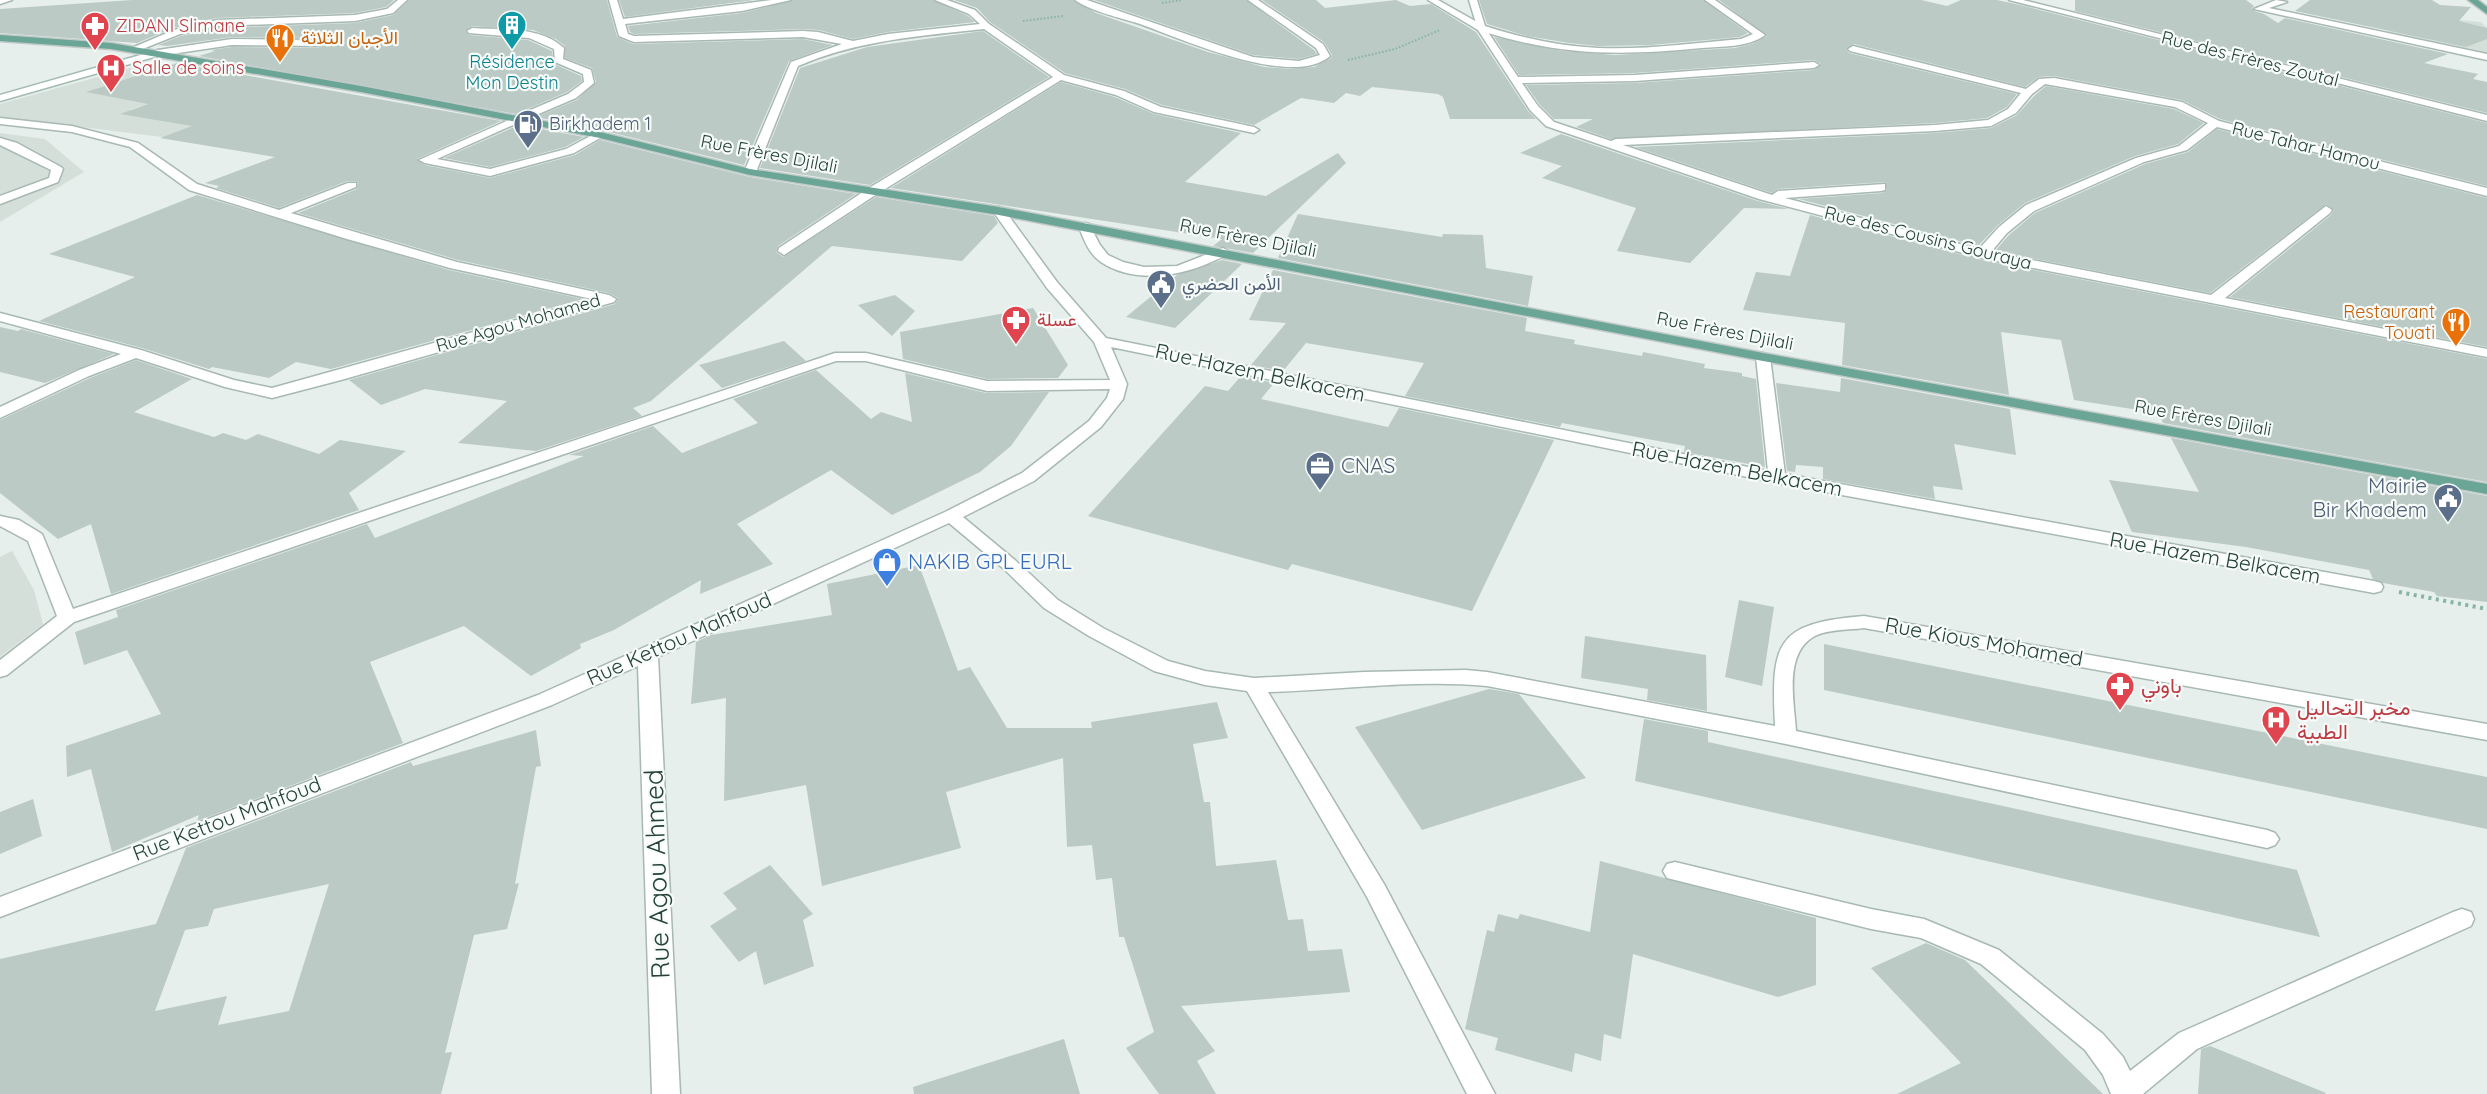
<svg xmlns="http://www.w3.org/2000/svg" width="2487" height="1094" viewBox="0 0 2487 1094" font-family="Quicksand,Vazirmatn,sans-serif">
	<rect width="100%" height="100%" fill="#e6efeb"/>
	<path fill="#d4dfda" d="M2448,19L2481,22L2487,28V55L2386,32Z
		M130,68L216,82L129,110L218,120L170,138L0,117V104Z
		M0,133L45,139L84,172L0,222Z
		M12,551L34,590L43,624L0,657V557Z"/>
	<path fill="#bbcac4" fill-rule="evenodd" d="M132,0H394L386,7L355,13L216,18L173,28L137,43L0,33V9Z
		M409,0H607L617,37L633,44L803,39L833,45L789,61L744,165L601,130L536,117L577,100L596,82L592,68L565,58V46L556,39L533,30L472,26L465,31L469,35L528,40L552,51L554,64L581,76L582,81L567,92L516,114L199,56L215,51L211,50L232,47L319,48L326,44L319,38L232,37L167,46L158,45L181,36L217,28L355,23L393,15Z
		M619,0H754L625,17Z
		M793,0H933L968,16L975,22L888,32L853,39L819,30L803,29L634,34L630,32L628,26L742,13Z
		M954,0H1073L1096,13L1208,52L1264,67L1290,69L1314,67L1331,58L1332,55L1324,42L1262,0H1316L1325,8L1396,0L1410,6L1431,4L1476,32L1528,111L1536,119H1450L1443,97L1438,94L1372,87L1360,96L1346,93L1334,103L1301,98L1254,125L1162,105L1125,89L1065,73L990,22L977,8Z
		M1094,0H1246L1314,50L1317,54L1299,59L1253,55Z
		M1479,0H1703L1748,33L1740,37L1651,45L1598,46L1569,43L1527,36L1487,24Z
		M1719,0H1921L1947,6L1961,0H1997L2020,5L2487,123V186L2220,119L2182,100L2054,76L2039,77L2025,87L1854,44L1846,49L1849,53L2017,94L2007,107L1987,118L1935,123L1611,139L1576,127L1593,119H1554L1540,105L1526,85L1635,83L1814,70L1821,64L1814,60L1635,73L1519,75L1494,37L1562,51L1615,55L1735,48L1752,44L1767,36Z
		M2075,0H2246L2254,6L2252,8L2254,11L2264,14L2278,23L2285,18L2448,54L2424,63L2478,74L2473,79L2487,82V113L2075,11Z
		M2310,0H2432L2440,5L2471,7L2459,21L2487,28V39L2466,47L2295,11Z
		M983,31L1049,77L870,185L760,168L800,68L867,47Z
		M177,63L501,121L417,159L425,165L490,178L575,155L600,140L750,177L856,194L778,246L776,252L783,257L876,197L994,216L998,223L962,261L832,246L651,401L633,408L642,416L536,451L458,443L507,401L425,389L381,405L349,380L615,304L618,298L609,293L458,260L298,213L357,189L358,183L356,181H347L279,208L216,188L219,186L205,183L275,157L160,138L192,126L120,114L148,104L86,92Z
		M1061,82L1115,97L1154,114L1241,133L1185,182L1266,196L1338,153L1346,163L1253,253L1213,246L1222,239L891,188Z
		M2046,86L2174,109L2204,123L2178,144L2135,156L2025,203L1998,225L1978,246L1799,199L1882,193L1887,190L1885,182L1778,189L1772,193L1635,147L1935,133L1991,128L2017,115L2034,96Z
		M519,125L584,137L565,147L490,167L444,158Z
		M2217,129L2487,198V347L2230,297L2331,215L2334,210L2326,204L2210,293L1995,251L2009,235L2035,213L2145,164L2188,152Z
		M1561,134L1758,201L1789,209L1744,208L1690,263L1617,251L1636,208L1542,178L1562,166L1520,153Z
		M197,195L449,270L583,299L331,369L296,362L269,378L212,367L209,369L142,348L39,321L135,277L49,254Z
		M1298,214L1442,237L1443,234L1483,235L1486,268L1533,276L1528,306L1278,258Z
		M1810,215L1982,260L2487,359V482L2163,423L2158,413L2074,400L2061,340L2001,332L2009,395L1842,365L1845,323L1743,310L1756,272L1790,276Z
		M1222,260L1242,264L1175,328L1126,317L1177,275Z
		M1273,270L1527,318L1525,331L1575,340L1574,344L1642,356L1643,352L1705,364L1704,368L1742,373V376L1756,379L1765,467L1684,452L1685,446L1562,423L1560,427L1405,396L1424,363L1306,343L1283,371L1251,365L1286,323L1249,320Z
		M895,295L915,311L892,336L858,305Z
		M1033,308L1068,365L1058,378L987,379L903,359L900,332Z
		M0,327L18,331L21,329L114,354L45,383L0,372Z
		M784,341L806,361L722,388L699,365Z
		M136,360L192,379L134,412L214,437L223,433L246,440L258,434L319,454L340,440L406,451L349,493L359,510L111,594L91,524L58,539L0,493V420L90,378Z
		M816,370L871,419L881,412L912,422L905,373L986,393L1049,392L1011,446L980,472L892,515L831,470L737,524L773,564L700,594L701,580L614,630L580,644L581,648L531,676L464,626L370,662L403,743L197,821L199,815L112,852L91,769L67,777L66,746L161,714L127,650L84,665L75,632L118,617L116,610L367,524L375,538L584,456L569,455L653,426L682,453L758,423L733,399Z
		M1241,376L1274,383L1261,399L1388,427L1399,408L1554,440L1472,611L1292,564L1288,570L1088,516L1205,386L1228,391Z
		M1841,378L2010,409L2016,455L1954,444L1963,490L1933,486L1935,499L1823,479V467L1796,465L1795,472L1787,471L1776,383L1840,392Z
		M2171,438L2487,496V602L2437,596L2434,592L2383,583L2373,579L2369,570L2246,547L2132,532L2109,480L2199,492Z
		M919,565L958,671L970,667L1007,728H1092L1091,722L1217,702L1228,738L1193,744L1204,802H1210L1216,866L1276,860L1288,920L1303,919L1308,951L1342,949L1350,992L1181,1006L1215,1051L1197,1061L1216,1094H1159L1126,1048L1154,1032L1124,937H1119L1112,878L1096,880L1092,845L1067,847L1063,758L946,792L961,848L822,886L806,785L724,801L726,698L691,704L696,642L711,635L832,615L827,584Z
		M1739,600L1774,607L1762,686L1725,677Z
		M1585,636L1706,655L1707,711L1647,700L1648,689L1581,678Z
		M1824,644L2487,777V829L1824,690Z
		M1489,689L1519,694L1586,778L1422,830L1355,727Z
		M1644,719L1708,731V742L2297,870L2320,937L1635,781Z
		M536,730L541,766L536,767L515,884L519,883L507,929L474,935L445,1053L452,1052L441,1094H0V959L156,924L186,848L411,762L413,766ZM329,884L289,1011L218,1025L227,996L155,1011L185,930L208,926L214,909Z
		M33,799L42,836L0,854V812Z
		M1600,861L1816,918V985L1778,997L1633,954L1621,1039L1604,1034L1601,1061L1575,1053L1572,1072L1495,1050L1498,1038L1465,1029L1487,930L1494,932L1498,914L1518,919L1520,914L1590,932Z
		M770,865L813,914L803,920L814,966L764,985L756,951L739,962L710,926L737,909L723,893Z
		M1926,943L1965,960L2103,1094H1897L1961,1063L1871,968Z
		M1064,1039L1080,1094H914L913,1087Z
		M2210,1046L2326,1093L2325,1094H2198L2201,1049Z"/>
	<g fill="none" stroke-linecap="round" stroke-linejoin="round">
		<g stroke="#a8b8b2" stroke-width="3">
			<path id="lane" d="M1469,0H1477L1485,26C1522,38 1559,46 1598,48C1645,50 1693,43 1741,39L1753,34L1705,0H1715L1765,35C1748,48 1722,46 1702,48C1617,56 1560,56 1478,30Z
				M518,116L523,119L522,121L437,159L490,169L566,149L596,133L600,132L605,135L574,153L490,176L425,163L419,160Z
				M0,138L17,143L61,167L63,169L58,182L0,204V196L49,178L51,170L0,145Z
				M1085,223L1089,224L1100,245L1108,255L1123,262L1144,267L1177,266L1223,248L1229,252C1224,257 1216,260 1209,263C1177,277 1132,283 1101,262C1089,254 1084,240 1079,227Z
				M1675,862L1871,909L1924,919L1999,950L2103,1034L2123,1057L2130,1071L2179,1033L2453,912L2462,909L2471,912L2474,919L2471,926L2197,1049L2143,1094H2111L2103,1075L2085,1050L1981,964L1921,938L1871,929L1667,878L1663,871L1667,864Z"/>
		</g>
		<g stroke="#a8b8b2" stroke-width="3">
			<path id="street" d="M0,0H12L0,4Z
				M398,0H407L393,13L355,21L217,26L180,34L135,52L127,50L174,30L217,20L355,15L387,9Z
				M609,0H617L623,19L772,0H791L742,11L625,24L628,34L634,36L803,31L818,32L853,41L888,34L980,24L969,14L935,0H947L975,10L989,24L1064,75L1124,91L1161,107L1254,127L1259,130L1254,133L1154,112L1116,95L1061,80L877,194L784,255L778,251L779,248L869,188L1053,77L984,29C920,36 858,40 798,66L756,172L750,175L744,172L791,62L842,44L803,37L634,42L619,36Z
				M1075,0H1087L1253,57L1299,61L1320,55L1316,48L1248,0H1258L1323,44L1330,56C1292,89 1182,39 1140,24C1121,18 1090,11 1075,0Z
				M1428,0H1438L1484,26L1518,77L1635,75L1814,62L1819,65L1814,68L1635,81L1522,83L1538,106L1554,122L1611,141L1616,139L1935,125L1988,120L2008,109L2021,93L1850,51L1848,49L1853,46L2026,89L2039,79L2054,78L2182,102L2219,121L2487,188V196L2217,127L2187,150L2144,162L2034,211L2007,233L1991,252L2211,295L2326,206L2332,210L2330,213L2225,298L2487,349V357L1982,258L1759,199L1546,126L1530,110L1478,30ZM2045,84L2175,107L2208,123L2179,146L2136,158L2026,205L1999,227L1979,249L1785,198L1881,191L1885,190V184L1778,191L1772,195L1623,145L1935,131L1991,126L2016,113L2032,94Z
				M2009,0H2023L2487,115V121Z
				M2276,0L2287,2L2269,8L2487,54V60L2254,9Z
				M472,28C501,30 541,26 564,48L563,59L591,70L594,83L576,98L522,121H514V117L568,94L584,82L583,74L555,62L554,49L529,38L469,33L467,31Z
				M232,39L319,40L324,43L319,46L232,45L158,56L153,53L158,50Z
				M0,118L72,126L138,143L197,184L279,210L348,183H356V187L291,213L457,262L609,295L616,299L614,302L341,380L272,398L225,387L136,358L89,376L0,418V407L79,370L121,354L0,321V313L141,350L234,380L272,388L592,299L450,268L347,239L189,190L130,147L72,132L0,124Z
				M999,207L1003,208L1057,282L1106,338L1768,471L1756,357L1763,353L1770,357L1785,474L2374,581L2381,583L2383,587L2381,591L2374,593L1777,483L1111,347L1127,384L1123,399L1101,427L1034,481L963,517L1016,561L1058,600L1103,628L1168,661L1205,671L1254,678L1364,672L1466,670L1487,672L1775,726C1771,643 1775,623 1864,616L2487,724V740L1864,628C1849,630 1831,629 1817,635C1783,651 1794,700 1796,731L2267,830L2275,833L2279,839L2275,845L2267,848L1786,744L1487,686C1414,679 1341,690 1268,692L1384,884L1495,1094H1467L1367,897L1247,691L1205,685L1154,671L1089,636L1044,608L1004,569L949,523L658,657L680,1094H652L638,666L552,705L0,917V897L538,695L945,512L1022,473L1089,421L1107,398L1110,389L987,391L866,361H836L74,622L7,675L0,677V660L57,616L28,541L0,526V516L19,520L42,534L73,609L835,353H866L987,381L1110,380L1094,342L1047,288L995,214V208Z"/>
		</g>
		<g stroke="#a4bbb3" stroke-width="3">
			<path id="secondary" d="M158,50L163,53L161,55L0,101V95Z"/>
		</g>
		<g stroke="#c2cac8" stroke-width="3">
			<path id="primary" d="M2468,0H2478L2487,7V14Z
				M0,35L111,43L361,86L600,132L750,169L999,207L1763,353L2487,484V494L1763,361L999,215L750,175L600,138L361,92L111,49L0,41Z"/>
		</g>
		<path stroke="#86b3a5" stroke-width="2" stroke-dasharray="1.5 2" stroke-linecap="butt" d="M1162,3L1182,0
			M1023,21L1063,16
			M1348,60L1395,49L1440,30"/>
		<path stroke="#86b3a5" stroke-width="4" stroke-dasharray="3 4.5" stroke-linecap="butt" d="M2399,592L2487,609"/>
		<use href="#lane" fill="#fff" fill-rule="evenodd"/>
		<use href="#street" fill="#fff" fill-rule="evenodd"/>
		<use href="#secondary" fill="#fff" fill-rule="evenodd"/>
		<use href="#primary" fill="#6aa596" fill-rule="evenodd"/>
	</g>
	<defs>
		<g id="building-pin" transform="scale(1.5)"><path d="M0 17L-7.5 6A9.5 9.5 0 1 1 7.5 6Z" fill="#0f9aa8" stroke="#f7fbf9"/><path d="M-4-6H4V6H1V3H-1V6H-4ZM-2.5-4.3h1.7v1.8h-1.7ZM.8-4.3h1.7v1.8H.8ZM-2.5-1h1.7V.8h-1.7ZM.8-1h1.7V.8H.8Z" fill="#fff"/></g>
		<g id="pharmacy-pin" transform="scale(1.5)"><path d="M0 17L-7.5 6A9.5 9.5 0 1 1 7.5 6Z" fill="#e0444e" stroke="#f7fbf9"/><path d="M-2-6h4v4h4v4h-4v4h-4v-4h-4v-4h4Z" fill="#fff"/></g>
		<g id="restaurant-pin" transform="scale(1.5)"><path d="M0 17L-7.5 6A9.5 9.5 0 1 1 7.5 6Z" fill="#e8710a" stroke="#f7fbf9"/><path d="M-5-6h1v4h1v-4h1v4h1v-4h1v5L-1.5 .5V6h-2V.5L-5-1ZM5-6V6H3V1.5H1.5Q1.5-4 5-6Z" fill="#fff"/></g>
		<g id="hospital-pin" transform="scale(1.5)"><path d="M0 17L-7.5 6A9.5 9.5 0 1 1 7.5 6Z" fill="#e0444e" stroke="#f7fbf9"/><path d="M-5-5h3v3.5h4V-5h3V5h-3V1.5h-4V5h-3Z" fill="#fff"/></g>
		<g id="fuel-pin" transform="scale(1.5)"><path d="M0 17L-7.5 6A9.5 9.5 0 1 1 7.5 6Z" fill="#5c6f8a" stroke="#f7fbf9"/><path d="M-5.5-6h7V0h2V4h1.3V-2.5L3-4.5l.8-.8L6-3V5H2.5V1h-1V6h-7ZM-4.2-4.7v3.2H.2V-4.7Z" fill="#fff"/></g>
		<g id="civic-pin" transform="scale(1.5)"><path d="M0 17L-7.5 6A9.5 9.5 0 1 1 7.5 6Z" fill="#5c6f8a" stroke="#f7fbf9"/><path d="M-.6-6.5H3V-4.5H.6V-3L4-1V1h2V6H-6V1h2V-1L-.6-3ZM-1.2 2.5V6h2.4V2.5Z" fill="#fff"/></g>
		<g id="office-pin" transform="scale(1.5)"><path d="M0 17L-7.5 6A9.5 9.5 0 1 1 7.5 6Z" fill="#5c6f8a" stroke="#f7fbf9"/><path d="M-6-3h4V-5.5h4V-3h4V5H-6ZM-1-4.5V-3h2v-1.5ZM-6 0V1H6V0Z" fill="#fff"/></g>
		<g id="shop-pin" transform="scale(1.5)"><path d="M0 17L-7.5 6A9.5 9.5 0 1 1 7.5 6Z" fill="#3f7fe0" stroke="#f7fbf9"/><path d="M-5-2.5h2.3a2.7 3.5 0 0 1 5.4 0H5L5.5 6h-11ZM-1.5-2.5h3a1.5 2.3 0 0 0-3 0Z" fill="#fff"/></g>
	</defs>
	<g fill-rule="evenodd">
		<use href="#building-pin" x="512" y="25"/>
		<use href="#pharmacy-pin" x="95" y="26"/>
		<use href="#restaurant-pin" x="280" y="38"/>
		<use href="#hospital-pin" x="111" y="68"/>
		<use href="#fuel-pin" x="528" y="124"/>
		<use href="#civic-pin" x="1161" y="284"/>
		<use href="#pharmacy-pin" x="1016" y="320"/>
		<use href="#restaurant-pin" x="2456" y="322"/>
		<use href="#office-pin" x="1320" y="466"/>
		<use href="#civic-pin" x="2448" y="498"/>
		<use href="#shop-pin" x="887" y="562"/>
		<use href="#pharmacy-pin" x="2120" y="686"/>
		<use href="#hospital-pin" x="2276" y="720"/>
	</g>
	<g text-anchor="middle" stroke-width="4.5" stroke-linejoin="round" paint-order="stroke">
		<g font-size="18" fill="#be3a42" stroke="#f7fbf9" text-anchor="start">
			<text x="116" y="32">ZIDANI Slimane</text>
			<text x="132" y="74">Salle de soins</text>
			<text x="1037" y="326">عسلة</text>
		</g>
		<g font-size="18" fill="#c56008" stroke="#f7fbf9" text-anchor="start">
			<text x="301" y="44">الأجبان الثلاثة</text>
			<text x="2435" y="318" text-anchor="end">Restaurant<tspan x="2435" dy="21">Touati</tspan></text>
		</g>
		<g font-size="18" fill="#24423a" stroke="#f7fbf9">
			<text transform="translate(2250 59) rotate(14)" y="6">Rue des Frères Zoutal</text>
			<text transform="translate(2306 146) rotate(14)" y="6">Rue Tahar Hamou</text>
			<text transform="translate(769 154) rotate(11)" y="6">Rue Frères Djilali</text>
			<text transform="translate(1248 238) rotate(11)" y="6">Rue Frères Djilali</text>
			<text transform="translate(1928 238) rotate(14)" y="6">Rue des Cousins Gouraya</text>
			<text transform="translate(518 323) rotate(-16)" y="6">Rue Agou Mohamed</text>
			<text transform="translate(1725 331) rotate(11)" y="6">Rue Frères Djilali</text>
			<text transform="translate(2203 418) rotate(10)" y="6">Rue Frères Djilali</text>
		</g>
		<g font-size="18" fill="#0d838f" stroke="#f7fbf9">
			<text x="512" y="68">Résidence<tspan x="512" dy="21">Mon Destin</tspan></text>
		</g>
		<g font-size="18" fill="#4e5e75" stroke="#f7fbf9" text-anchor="start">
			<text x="549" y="130">Birkhadem 1</text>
			<text x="1182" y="290">الأمن الحضري</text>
		</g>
		<g font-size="21" fill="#24423a" stroke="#f7fbf9">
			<text transform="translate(1260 373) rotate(12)" y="7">Rue Hazem Belkacem</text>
			<text transform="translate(1737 469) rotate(11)" y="7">Rue Hazem Belkacem</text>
			<text transform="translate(2215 558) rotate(10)" y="7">Rue Hazem Belkacem</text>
			<text transform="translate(679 639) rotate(-24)" y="7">Rue Kettou Mahfoud</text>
			<text transform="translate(1984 642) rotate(10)" y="7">Rue Kious Mohamed</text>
			<text transform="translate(227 819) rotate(-21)" y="7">Rue Kettou Mahfoud</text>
		</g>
		<g font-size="21" fill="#4e5e75" stroke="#f7fbf9" text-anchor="start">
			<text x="1341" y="473">CNAS</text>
			<text x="2427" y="493" text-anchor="end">Mairie<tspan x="2427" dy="24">Bir Khadem</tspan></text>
		</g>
		<g font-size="21" fill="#366cbe" stroke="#f7fbf9" text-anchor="start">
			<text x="908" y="569">NAKIB GPL EURL</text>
		</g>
		<g font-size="21" fill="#be3a42" stroke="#f7fbf9" text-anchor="start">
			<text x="2141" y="693">باوني</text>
			<text x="2297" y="715">مخبر التحاليل<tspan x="2297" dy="24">الطبية</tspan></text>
		</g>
		<g font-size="26" fill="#24423a" stroke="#f7fbf9">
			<text transform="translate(657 874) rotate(-92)" y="9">Rue Agou Ahmed</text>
		</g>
	</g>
</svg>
